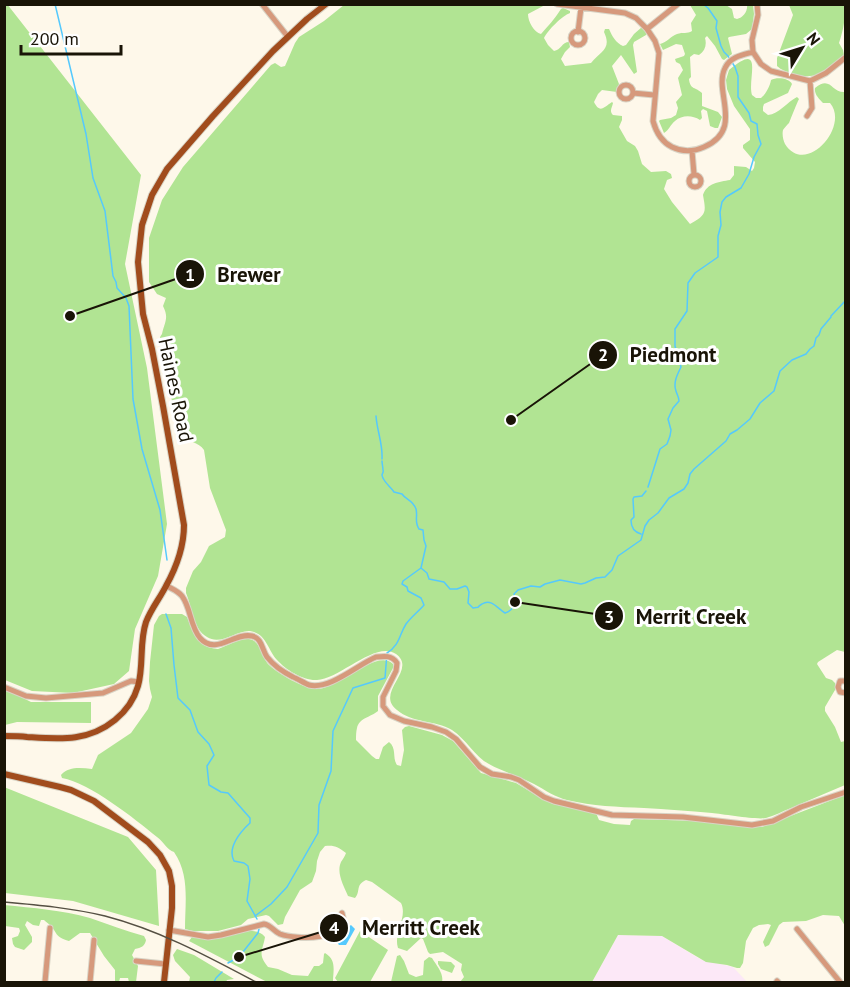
<svg xmlns="http://www.w3.org/2000/svg" width="850" height="987" viewBox="0 0 850 987" font-family="'PT Sans',sans-serif">
	<rect width="100%" height="100%" fill="#fef8ea"/>
	<path fill="#fce8f7" d="M618,935L662,936L700,959L733,967L747,982H592Z"/>
	<path fill="#b1e493" d="M7,4L141,175L125,264L147,368L167,524L158,576L135,629L129,671L114,684L73,693L32,691L5,680L4,5Z
		M344,5H545L528,14C528,22 534,32 541,34C549,25 554,20 561,9L563,8L570,11V13C562,16 548,30 544,38L548,45L554,51C561,50 562,42 569,42L570,47L565,52L561,59L565,66L591,63C601,51 612,49 604,32L605,29H609C612,36 616,43 623,46L626,45L634,34L642,27L647,33L646,35L634,42L633,45L637,72L634,74L621,55L612,66L619,84L617,92L602,90L598,94L594,102C600,114 604,107 612,102L613,103C612,108 609,111 613,115L622,116V120L619,127L627,141L635,146L638,151L642,164L651,172L666,171L671,174L672,178L667,180L664,189L672,202L690,224C707,215 706,212 703,195C707,183 719,182 730,180L734,175V166L746,167L752,171L754,168L755,162L743,148V145L750,140V129L734,106L727,89L726,80L729,70C765,40 747,79 752,95L756,98H761C766,94 770,86 771,80C777,77 789,78 792,84L788,93L764,104L763,107V111L768,115C779,114 787,102 797,97L799,99L798,101C795,108 792,115 789,123C787,125 785,127 783,130C782,134 783,140 785,144C806,177 850,126 830,103H823C819,99 814,94 815,88C831,75 831,93 845,92V652L837,650L818,662L817,664L826,678L832,680L835,683V690L825,707V711L835,727L841,742L845,741V785C827,793 809,800 791,808C783,811 774,816 766,818C757,820 723,814 712,813C689,811 666,809 644,808C617,807 593,806 567,800C555,797 545,790 534,784C520,776 503,772 489,764C475,757 466,739 452,730C435,720 412,723 397,710C374,692 418,670 396,654C376,640 340,679 317,680C304,681 286,670 277,660C268,650 266,633 250,631C236,630 221,646 207,637C193,629 192,607 186,593V588L193,571L201,562L209,546L225,537L226,530L210,488L204,450C199,442 187,442 181,433C176,426 165,371 168,362C169,359 171,357 172,354C170,349 161,342 160,338C160,337 161,335 162,334C165,321 169,318 163,306L166,298L157,294L149,282V238L162,200L183,167L271,65L275,63L281,67L285,66L295,43L299,37L324,21Z
		M690,5H726L732,9L734,18L737,19C743,18 748,11 747,5H753L754,14L752,29L746,34L729,37L728,38L732,54L724,60L722,59L715,46L707,36L705,38C707,45 705,51 699,55L694,54L690,57L691,77L689,79C690,90 696,87 702,93V106L718,112L722,117L718,128H715L710,126L707,111L703,109L701,111L702,118L700,120C692,115 682,115 675,121C670,125 669,130 664,133L659,121L660,120L671,118L676,115L678,108L676,102L682,95L678,78L683,70L680,64L676,62L675,59L684,56L685,54L682,45L676,44L663,50L660,44C666,43 671,36 677,34C683,32 687,34 692,31L691,23L696,15Z
		M789,5H845C845,20 844,28 839,43L843,50L844,55C828,70 817,81 794,74C787,72 781,70 777,66V58L793,15Z
		M162,614H182L187,617C194,634 196,647 218,649C227,646 239,638 249,639C261,641 261,656 268,664C277,673 304,689 317,689C339,689 376,648 393,664V668L378,696V711C371,717 359,718 357,728C356,732 356,736 356,740L372,756L376,759H379L383,747L389,742C397,748 392,758 397,765L401,766L404,750L402,730L405,727L409,726L442,735L453,741L481,773L516,783L544,800L553,804L596,813L599,820L614,824L630,825L631,821L634,819L699,821L743,827H762L845,795V926L839,916L823,915L806,921L783,922L779,925L769,945L765,947L763,942L771,925L768,924L759,925L753,928L746,941L743,963L740,968H737L727,965L706,962L662,936L618,935L592,982H460L464,977L461,970L462,964L443,952L430,954L428,952L423,939L421,938L407,951L398,948C393,933 408,917 401,903L372,882L366,880C355,885 361,891 355,898L348,896C344,886 336,873 341,862C343,859 345,856 346,853C338,847 335,845 325,846L320,852L317,861L316,871L312,882L300,890L285,917L283,924L278,925L269,916L266,915L248,919L241,925L218,931H193L185,929C185,903 190,875 174,852C167,850 164,842 157,837C135,819 90,783 62,778L61,775C69,766 81,768 92,769L98,755L131,733L148,709L152,697L150,689L149,681L150,662L154,625L159,616Z
		M5,689L31,702H91V723L17,722L5,725Z
		M4,787L128,837L156,870L159,926L73,901L5,893Z
		M4,905C33,908 62,910 90,918C108,924 126,931 144,936L146,940C145,946 141,948 135,949L132,955L138,966L136,982H129L128,978H120L119,982H115V970L104,956L90,933H80L69,941C55,937 58,934 51,926C49,924 46,922 44,920H41L39,926L33,925L27,921L25,925L32,937V942L24,950L15,947L13,944L12,938L18,936L20,931L19,928L5,926Z
		M249,931C256,931 261,932 265,937C263,950 257,954 268,967L278,969L292,975L308,976L314,966H319L323,963L324,954L325,953C337,960 333,971 333,982H267L189,941L192,937L214,939Z
		M360,931L388,950L370,982H338L335,978Z
		M177,949L194,955L234,979L227,980L226,982H189L190,977L175,961L173,955Z
		M400,955L404,961L409,974L416,977L423,975L424,961L429,957L432,958C437,966 444,974 442,982H391L397,956Z
		M438,961L451,962L455,966L452,973L441,969L438,964Z"/>
	<path fill="#55c9fd" d="M351,925L355,929L346,945H339L333,937Z"/>
	<g fill="none" stroke-linecap="round" stroke-linejoin="round">
		<path stroke="#55c9fd" stroke-width="1.5" d="M55,4L86,134L93,178L105,211L113,276L116,282L117,288L126,298L129,306L133,399L142,449L160,510L167,560
			M831,316L846,300
			M376,416C377,431 383,444 382,459
			M382,461C382,464 383,467 383,470C384,472 382,474 382,475C383,482 391,487 394,492L402,494C406,500 413,500 416,509C418,516 414,522 419,529L423,530L424,540L426,546L421,568
			M648,487L660,449L667,444L670,436L671,430L668,419L673,408L679,401C679,397 677,395 676,391C673,383 677,375 681,367L675,346V329L687,311L688,283L695,273L718,257V236L721,225L720,212L722,202L726,197L741,188L749,174L754,157L761,144L758,135L757,124L751,121L749,113L738,97V76L735,67L728,56L724,52L721,46L716,28L717,21L708,8L703,4
			M641,534C634,532 631,527 631,520L634,517L633,499L634,497L642,496L646,491
			M166,614L171,628L174,665L178,698L190,710L198,732L209,744L214,755L207,766L209,785L221,792L228,793L250,818V823C240,832 227,848 234,861L244,863L248,866L250,879L247,901L257,919
			M255,916L271,904L287,887L318,833L319,805L331,771L333,731L353,688L385,678L387,653C400,645 399,635 406,624C411,617 419,611 424,605L421,598L408,591L407,587L402,584L403,581L421,568L427,573L429,579L444,582L450,589H457L465,586L467,587L469,592L468,603L473,608C483,606 474,609 482,604C491,598 497,608 505,613C513,611 517,602 514,594L518,590L531,586L540,587L545,584L560,580L581,584L585,583L596,578L605,577L612,570L618,556L641,540L645,526L649,520L658,513L669,498L684,489L688,483L690,474L694,469L726,441L730,434L737,430L750,419L760,403L774,391L780,371L792,360L806,354L810,349L814,346L816,338L819,335L821,329L831,317
			M228,963L239,957L258,933L259,929
			M214,982L216,978L222,972"/>
		<g stroke="#d9d4c6" stroke-width="7">
			<path id="minor" d="M262,4L288,37
				M557,4L625,13L636,18L647,29L655,41L659,53L653,121C656,132 662,142 672,147C682,152 693,152 704,147C745,129 713,92 725,68C730,57 742,55 753,52
				M757,4L758,15L752,40L753,52L761,64L771,71L810,81L826,73L846,57
				M647,29L678,4
				M571 38a7 7 0 1 1 14 0a7 7 0 1 1-14 0Z
				M578,32L581,8
				M619 92a7 7 0 1 1 14 0a7 7 0 1 1-14 0Z
				M633,93L654,95
				M807,116L812,108L810,81
				M692,151L694,174
				M689 181a6 6 0 1 1 12 0a6 6 0 1 1-12 0Z
				M167,586C172,589 178,591 182,596C191,608 190,626 200,638C216,656 234,632 252,636C262,638 262,650 267,657C274,666 283,672 293,677C298,679 304,683 309,685C330,690 357,665 376,657C384,656 392,655 397,663L396,671L383,697V706L390,715L404,721L432,727L446,732L456,739L480,767L492,774L511,777L519,780L544,797L554,801L612,815L683,817L752,825L773,821L801,807L846,792
				M846,681H840L838,687L840,692L846,693
				M4,687L26,696L46,698L103,693L131,681L139,682
				M797,929L840,982
				M169,930L208,937L221,935L264,924C271,925 273,931 280,934C296,940 351,941 342,913
				M136,961L165,964
				M777,981L778,982
				M45,982L50,928
				M90,982L94,940"/>
		</g>
		<g stroke="#d9d4c6" stroke-width="8">
			<path id="major" d="M4,736C12,736 20,736 27,737C60,739 88,742 115,720C126,711 134,700 138,686C144,665 139,643 146,622C151,609 160,598 166,586C176,568 184,546 184,525L163,406L152,349L143,314L138,262L142,225L152,195L167,169L213,116L273,51L307,19L326,4
				M4,774L60,787L71,790L94,801L148,842L160,855L169,871L172,886V908L164,982"/>
		</g>
		<use href="#minor" stroke="#d6997c" stroke-width="5"/>
		<use href="#major" stroke="#a14c1d" stroke-width="6"/>
		<path stroke="#555043" stroke-width="1.5" d="M4,902C38,905 72,908 105,916C159,930 207,956 256,982"/>
	</g>
	<g text-anchor="middle" stroke-width="6" stroke-linejoin="round" paint-order="stroke">
		<g font-size="20" fill="#191407" stroke="#fff">
			<text transform="translate(176 390) rotate(78)" y="7">Haines Road</text>
		</g>
	</g>
	<path fill="none" stroke="#191407" stroke-width="2" d="M70 316L190 274M511 420L603 355M515 602L609 616M239 957L334 928"/>
	<g fill="#191407" stroke="#fff" stroke-width="2">
		<circle cx="70" cy="316" r="6"/>
		<circle cx="511" cy="420" r="6"/>
		<circle cx="515" cy="602" r="6"/>
		<circle cx="239" cy="957" r="6"/>
		<circle cx="190" cy="274" r="15"/>
		<circle cx="603" cy="355" r="15"/>
		<circle cx="609" cy="616" r="15"/>
		<circle cx="334" cy="928" r="15"/>
	</g>
	<g font-size="18" text-anchor="middle" font-weight="bold" fill="#fff">
		<text x="190" y="281">1</text>
		<text x="603" y="361">2</text>
		<text x="609" y="623">3</text>
		<text x="334" y="934">4</text>
	</g>
	<g font-size="21" text-anchor="middle" font-weight="bold" fill="#191407" stroke="#fff" stroke-width="6" stroke-linejoin="round" paint-order="stroke">
		<text x="249" y="282">Brewer</text>
		<text x="673" y="362">Piedmont</text>
		<text x="691" y="624">Merrit Creek</text>
		<text x="421" y="935">Merritt Creek</text>
	</g>
	<rect width="850" height="987" fill="none" stroke="#191407" stroke-width="12"/>
	<g transform="translate(802 48) rotate(52)" stroke="#ffffff" stroke-width="4.5" paint-order="stroke">
	<path d="M0-4.5L10 22L0 15L-10 22Z" fill="#191407"/>
	<text y="-9" font-size="16" font-weight="bold" text-anchor="middle" fill="#191407">N</text>
	</g>
	<path d="M21 45v9h100v-9" fill="none" stroke="#191407" stroke-width="3"/>
	<text x="30" y="45" font-size="18" fill="#191407" stroke="#ffffff" stroke-width="4.5" paint-order="stroke">200 m</text>
</svg>
